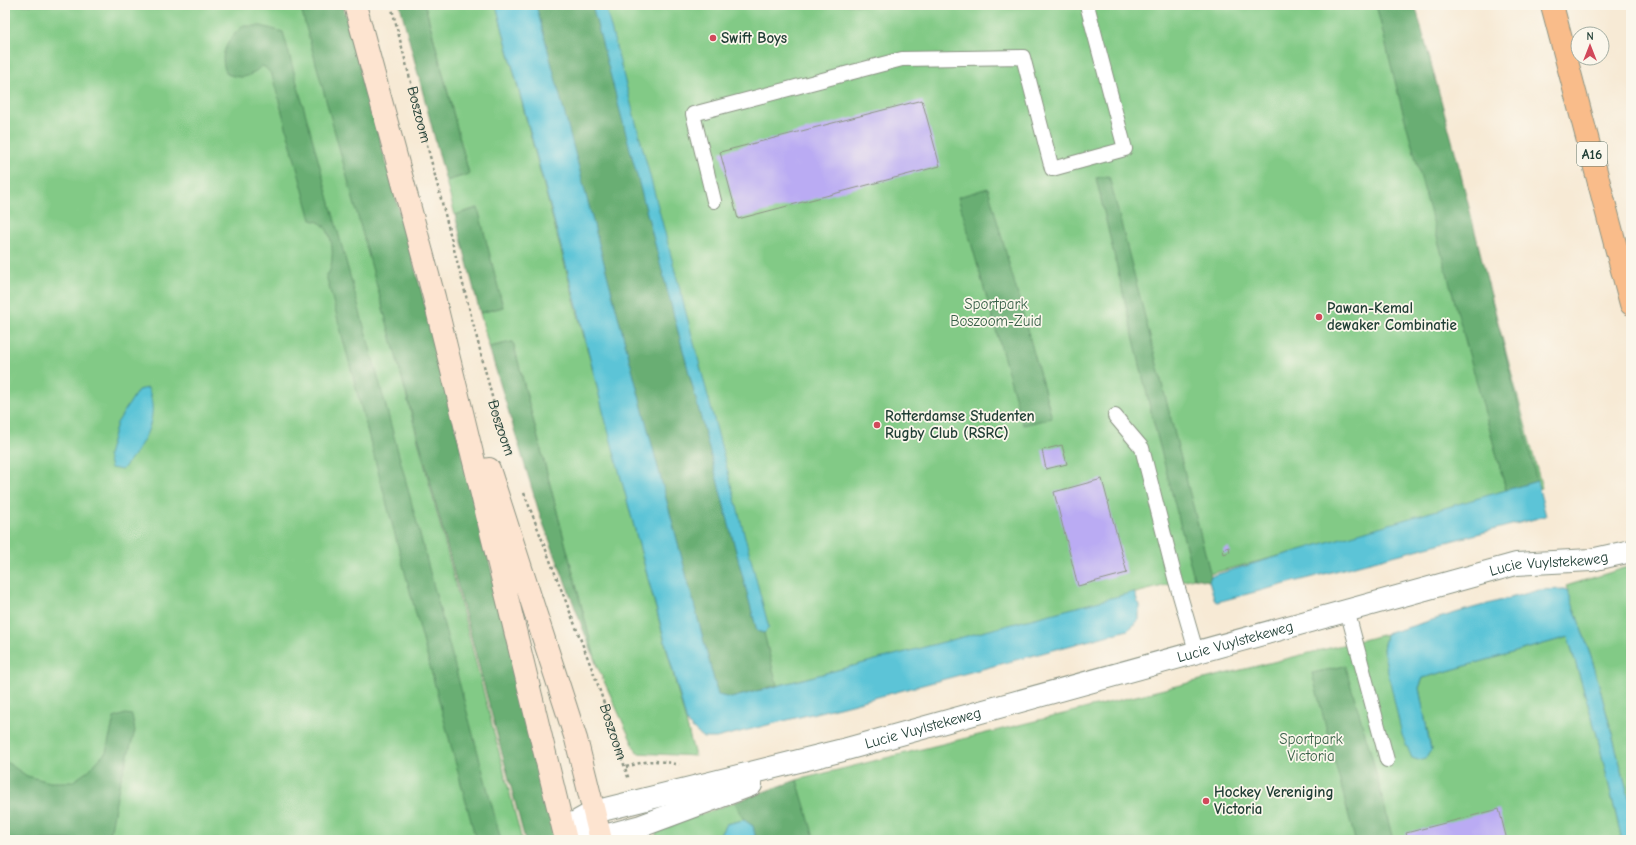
<svg xmlns="http://www.w3.org/2000/svg" width="1636" height="845" viewBox="0 0 1636 845" font-family="'Comic Neue',sans-serif">
	<rect width="100%" height="100%" fill="#fbf7ec"/>
	<filter id="ink" filterUnits="userSpaceOnUse"><feTurbulence type="fractalNoise" baseFrequency=".025" numOctaves="2"/><feDisplacementMap in="SourceGraphic" scale="8" xChannelSelector="R" yChannelSelector="G"/><feConvolveMatrix kernelMatrix="1 2 1 2 8 2 1 2 1" color-interpolation-filters="sRGB"/></filter>
	<filter id="wash" filterUnits="userSpaceOnUse"><feTurbulence type="fractalNoise" baseFrequency=".012" numOctaves="4" result="noise"/><feDisplacementMap in="SourceGraphic" scale="16" xChannelSelector="R" yChannelSelector="G"/><feGaussianBlur stdDeviation="0.9" result="paint"/><feColorMatrix in="noise" values="0 0 0 0 0 0 0 0 0 0 0 0 0 0 0 0 0 1.4 0 .05"/><feComposite in="paint" operator="in"/></filter>
	<g filter="url(#wash)">
		<rect width="100%" height="100%" fill="#f7ead5"/>
		<path fill="#82ca86" stroke="#50845d" d="M5,5H305L522,840H5Z
			M425,5H496L695,756L637,753L597,666L513,342L489,347L480,313L503,307L477,208L455,215L446,181L469,174Z
			M597,5H1414L1542,488L776,686Z
			M1631,566V805L1592,659L1566,586Z
			M1386,634L1383,650L1431,750L1419,688L1423,678L1568,637L1597,735L1622,840H756L753,826L797,780Z
			M735,802L744,820L726,824L720,835L721,840H656V831Z"/>
		<path fill="#69ae73" stroke="#447654" d="M300,5H343L421,290L559,840H525L416,429Z
			M400,5H425L469,174L446,181Z
			M536,5H592L757,631L764,633L777,685L731,698L718,695Z
			M1376,5H1415L1456,155L1537,481L1506,490L1400,101Z
			M243,26H261L283,32L388,414L501,840H476L326,275L329,273C334,259 334,236 323,225C320,222 315,221 311,220L272,75L266,68L262,66C248,77 245,80 227,74C217,55 228,39 243,26Z
			M1109,176L1211,576L1209,581L1194,578L1152,416L1096,178Z
			M988,188L1052,418L1023,425L958,197Z
			M478,208L503,307L480,313L455,215Z
			M512,342H513L597,666L540,515L489,347Z
			M1345,666L1372,757L1393,840H1355L1312,673Z
			M125,714L132,715L135,731L119,786L109,840H5V761L27,776L50,782H72L88,771L106,752L114,718Z
			M797,780L815,840H756L753,826L744,820L735,802Z"/>
		<path fill="#5bc4d7" stroke="#3d8086" d="M496,5H536L718,695L731,698L1134,592L1139,605V620L1128,630L855,703L716,738H703L687,723L604,415L578,310Z
			M592,5H605L769,628L764,633L757,631Z
			M148,388C161,420 142,446 122,470L111,468L108,455L117,423L138,390Z
			M1537,481L1546,516L1217,602L1215,601L1209,581L1211,576Z
			M1564,589L1568,591L1592,659L1631,805V840H1622L1597,735L1568,637L1423,678L1419,688L1431,750L1426,758L1418,760L1412,758L1402,735L1383,650L1386,634L1462,611L1539,590Z
			M744,820L753,826L756,840H721L720,835L726,824Z"/>
		<g id="blocks">
			<path fill="#baabf3" d="M922,100L940,166L738,219L720,152Z
				M1062,445L1067,464L1046,469L1042,450Z
				M1102,479L1127,573L1078,586L1054,492Z
				M1229,547L1230,552L1224,554L1223,549Z
				M1499,809L1507,840H1408L1406,833Z"/>
		</g>
	</g>
	<g filter="url(#ink)">
		<use href="#blocks" fill-opacity="0" stroke="#8b9484" stroke-width="1"/>
		<g fill="none" stroke-linecap="round" stroke-linejoin="round">
			<g stroke="#8b9484" stroke-width="16">
				<path id="lane" d="M714,201L693,114L902,59L1023,57L1052,169L1125,149L1087,5
					M1115,416L1142,448L1175,578L1196,651
					M1347,610L1387,760"/>
			</g>
			<g stroke="#8b9484" stroke-width="24">
				<g id="street">
					<path id="s3" d="M564,829L594,812L843,750L1516,564L1591,560L1631,551"/>
					<path d="M564,829L600,837L641,826L751,785"/>
				</g>
			</g>
			<g stroke="#8b9484" stroke-width="24">
				<path id="secondary" d="M355,5L434,297L566,840
					M489,469L576,739L601,840"/>
			</g>
			<g stroke="#8b9484" stroke-width="24">
				<path id="highway" d="M1552,5L1631,304"/>
			</g>
			<g stroke="#8b9484" stroke-width="2.5" stroke-dasharray="3 3" stroke-linecap="butt">
				<path id="s1" d="M391,5L497,416L511,457"/>
				<path id="s2" d="M524,493L597,682L629,780"/>
				<path d="M626,767C649,760 656,759 679,765"/>
			</g>
			<use href="#lane" stroke="#fff" stroke-width="14"/>
			<use href="#street" stroke="#fff" stroke-width="22"/>
			<use href="#secondary" stroke="#fde4d0" stroke-width="22"/>
			<use href="#highway" stroke="#f9bc8a" stroke-width="22"/>
		</g>
	</g>
	<g fill="#d1495b" stroke="#fbf7ec" stroke-width="1.5">
		<circle cx="713" cy="38" r="4"/>
		<circle cx="1319" cy="317" r="4"/>
		<circle cx="877" cy="425" r="4"/>
		<circle cx="1206" cy="801" r="4"/>
	</g>
	<g text-anchor="middle" stroke-width="3.5" stroke-linejoin="round" paint-order="stroke">
		<rect fill="#fbf7ec" stroke="#61756b" stroke-width="1" x="1577" y="142" width="30" height="24" rx="3"/>
		<g font-size="14" font-weight="bold" fill="#1f3d34">
			<text x="1592" y="159">A16</text>
		</g>
		<g font-size="15" font-weight="bold" fill="#1f3d34" stroke="#fbf7ec" text-anchor="start">
			<text x="721" y="43">Swift Boys</text>
			<text x="1327" y="313">Pawan-Kemal<tspan x="1327" dy="17">dewaker Combinatie</tspan></text>
			<text x="885" y="421">Rotterdamse Studenten<tspan x="885" dy="17">Rugby Club (RSRC)</tspan></text>
			<text x="1214" y="797">Hockey Vereniging<tspan x="1214" dy="17">Victoria</tspan></text>
		</g>
		<g font-size="15" fill="#1f3d34" stroke="#fbf7ec">
			<text dy="5" stroke="none"><textPath href="#s1" startOffset="113">Boszoom</textPath></text>
			<text dy="5" stroke="none"><textPath href="#s1" startOffset="437">Boszoom</textPath></text>
			<text dy="5" stroke="none"><textPath href="#s3" startOffset="1022">Lucie Vuylstekeweg</textPath></text>
			<text dy="5" stroke="none"><textPath href="#s3" startOffset="698">Lucie Vuylstekeweg</textPath></text>
			<text dy="5" stroke="none"><textPath href="#s3" startOffset="374">Lucie Vuylstekeweg</textPath></text>
			<text dy="5" stroke="none"><textPath href="#s2" startOffset="255">Boszoom</textPath></text>
		</g>
		<g font-size="15" fill="#386048" stroke="#fbf7ec">
			<text x="996" y="309">Sportpark<tspan x="996" dy="17">Boszoom-Zuid</tspan></text>
			<text x="1311" y="744">Sportpark<tspan x="1311" dy="17">Victoria</tspan></text>
		</g>
	</g>
	<rect width="1636" height="845" fill="none" stroke="#fbf7ec" stroke-width="20"/>
	<g transform="translate(1590 46)"><circle r="19" fill="#fbf7ec" stroke="#a3ada2"/>
	<path d="M0-3L7 15L0 10L-7 15Z" fill="#d1495b"/>
	<text y="-6" font-size="11" font-weight="bold" text-anchor="middle" fill="#1f3d34">N</text>
	</g>
</svg>
